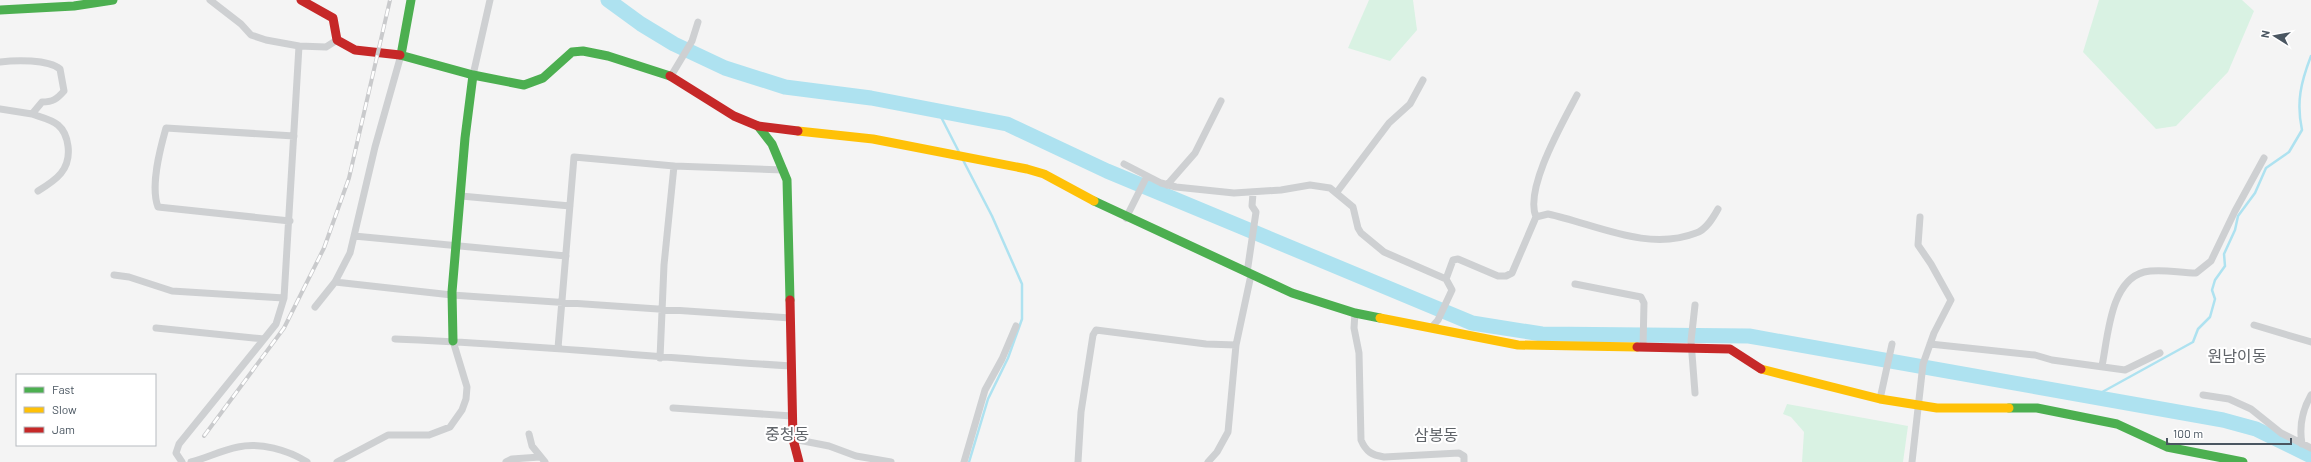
<svg xmlns="http://www.w3.org/2000/svg" width="2311" height="462" viewBox="0 0 2311 462" font-family="Barlow,'Noto Sans KR',sans-serif">
	<rect width="100%" height="100%" fill="#f4f4f4"/>
	<path fill="#d9f2e3" d="M1369,0H1413L1417,30L1390,61L1348,48Z
		M2099,0H2242L2254,11L2228,72L2176,126L2156,129L2083,52Z
		M1787,404L1908,426L1903,462H1802L1804,432L1791,417L1783,414Z"/>
	<g fill="none" stroke-linecap="round" stroke-linejoin="round">
		<path stroke="#aee2f0" stroke-width="2.5" d="M938,111L960,154
			M963,160L992,216L1022,284V319L1008,358L988,399L969,462
			M2095,396L2193,342L2198,329L2210,317L2215,299L2212,290L2215,280L2225,266L2224,254L2235,230L2238,216L2255,193L2266,168L2289,152L2302,130C2296,102 2301,82 2311,56"/>
		<path stroke="#aee2f0" stroke-width="15" d="M608,0L641,24L674,44L725,68L785,87L871,98L1007,124L1107,171L1472,323L1542,334L1749,336L2223,420L2256,429L2311,456"/>
		<path stroke="#ced0d2" stroke-width="7" d="M210,0L241,24L251,35L266,40L299,46
			M0,62C15,60 48,59 60,69L64,91C57,99 53,102 42,102L32,114L0,109
			M473,75L490,0
			M671,76L692,41L698,22
			M32,114C40,117 51,119 58,125C64,130 67,138 68,146C71,170 56,180 38,191
			M1124,164L1161,183L1176,187L1234,193L1281,190L1310,185L1330,188L1353,207L1358,228L1361,233L1384,252L1446,279L1452,290L1438,320L1431,328
			M1167,185L1195,153L1221,101
			M1337,192L1389,123L1410,104L1423,80
			M461,196L570,206
			M1536,217L1548,214C1595,224 1647,252 1696,233C1706,230 1713,218 1718,209
			M1126,218L1147,176
			M290,221L158,207C150,186 160,149 166,128L294,136
			M354,236L566,256
			M1247,273L1256,212L1252,206L1253,193
			M114,275L129,277L172,291L284,298
			M1446,279L1453,260L1458,259L1498,276H1506L1512,273L1536,217C1524,189 1563,122 1577,95
			M335,282L452,295L790,318
			M1575,284L1641,297L1644,303L1643,347
			M1695,305L1691,341L1695,393
			M315,307L335,282L350,253L375,147L401,55
			M1355,313L1354,328L1359,353L1361,440C1366,452 1372,455 1384,457L1459,453L1464,456V462
			M2254,325L2311,342
			M156,328L264,339L276,324L284,298L299,46L326,47L337,40
			M395,339C527,344 659,358 791,366
			M1930,344L2035,355L2052,360L2125,370L2160,353
			M558,348L574,157L674,166L784,170
			M660,358L664,265L674,166
			M2102,366C2108,337 2110,281 2144,272C2160,268 2179,273 2196,273L2211,261L2235,211L2264,158
			M2203,395L2229,399L2251,409L2281,433L2311,448
			M1880,399L1892,344
			M673,408L792,416
			M529,434L532,446L545,462
			M793,439L829,446L856,456L891,462
			M2302,444C2299,427 2303,409 2311,395
			M182,462L176,453L179,444L264,339
			M191,462C207,458 222,450 238,447C260,442 288,450 307,462
			M337,462L388,435H429L450,427L462,410L466,399L467,387L453,341
			M506,462L512,459L540,457
			M964,462L985,390L1002,359L1016,326
			M1078,462L1081,412L1093,335L1096,330L1206,344L1236,345
			M1208,462L1217,452L1228,432L1236,345L1251,275
			M1912,462L1923,364L1934,333L1951,300L1931,264L1918,245L1920,217"/>
		<path stroke="#4caf50" stroke-width="9" d="M0,10L74,6L113,0
			M400,55L473,75L524,85L543,78L572,52L583,51L608,56L670,76
			M401,55L411,0
			M758,126L772,144L787,180L790,300
			M1094,201L1292,293L1355,313L1380,318
			M453,341L452,292L465,138L473,75
			M2009,408H2037L2117,424L2167,447L2243,462"/>
		<path stroke="#ffc107" stroke-width="9" d="M798,131L873,139L1027,169L1044,174L1094,201
			M1380,318L1518,345L1637,347
			M1761,369L1880,399L1937,408H2009"/>
		<path stroke="#c62828" stroke-width="9" d="M301,0L333,18L337,40L355,50L400,55
			M670,76L734,116L758,126L798,131
			M790,300L793,439L799,462
			M1637,347L1730,349L1761,369"/>
		<g stroke="#c9cacc" stroke-width="4">
			<path id="rail" d="M204,436L284,328L324,248L349,178L390,0"/>
		</g>
		<use href="#rail" stroke="#fff" stroke-width="2.5" stroke-dasharray="8" stroke-linecap="butt"/>
	</g>
	<g text-anchor="middle" stroke-width="4" stroke-linejoin="round" paint-order="stroke">
		<g font-size="16" fill="#5f6368" stroke="#fff">
			<text x="2237" y="362">원남이동</text>
			<text x="787" y="440">중청동</text>
			<text x="1436" y="441">삼봉동</text>
		</g>
	</g>
	<rect x="16" y="374" width="140" height="72" fill="#ffffff" stroke="#b7bbc0"/>
	<rect x="24" y="387" width="20" height="6" fill="#4caf50" stroke="#b7bbc0"/>
	<text x="52" y="394" font-size="12" fill="#4a5661">Fast</text>
	<rect x="24" y="407" width="20" height="6" fill="#ffc107" stroke="#b7bbc0"/>
	<text x="52" y="414" font-size="12" fill="#4a5661">Slow</text>
	<rect x="24" y="427" width="20" height="6" fill="#c62828" stroke="#b7bbc0"/>
	<text x="52" y="434" font-size="12" fill="#4a5661">Jam</text>
	<g transform="translate(2275 36) rotate(281)" stroke="#ffffff" stroke-width="3" paint-order="stroke">
	<path d="M0-3L7 15L0 10L-7 15Z" fill="#4a5661"/>
	<text y="-6" font-size="11" font-weight="bold" text-anchor="middle" fill="#4a5661">N</text>
	</g>
	<path d="M2167 438v6h124v-6" fill="none" stroke="#4a5661" stroke-width="2"/>
	<text x="2173" y="438" font-size="12" fill="#4a5661" stroke="#ffffff" stroke-width="3" paint-order="stroke">100 m</text>
</svg>
